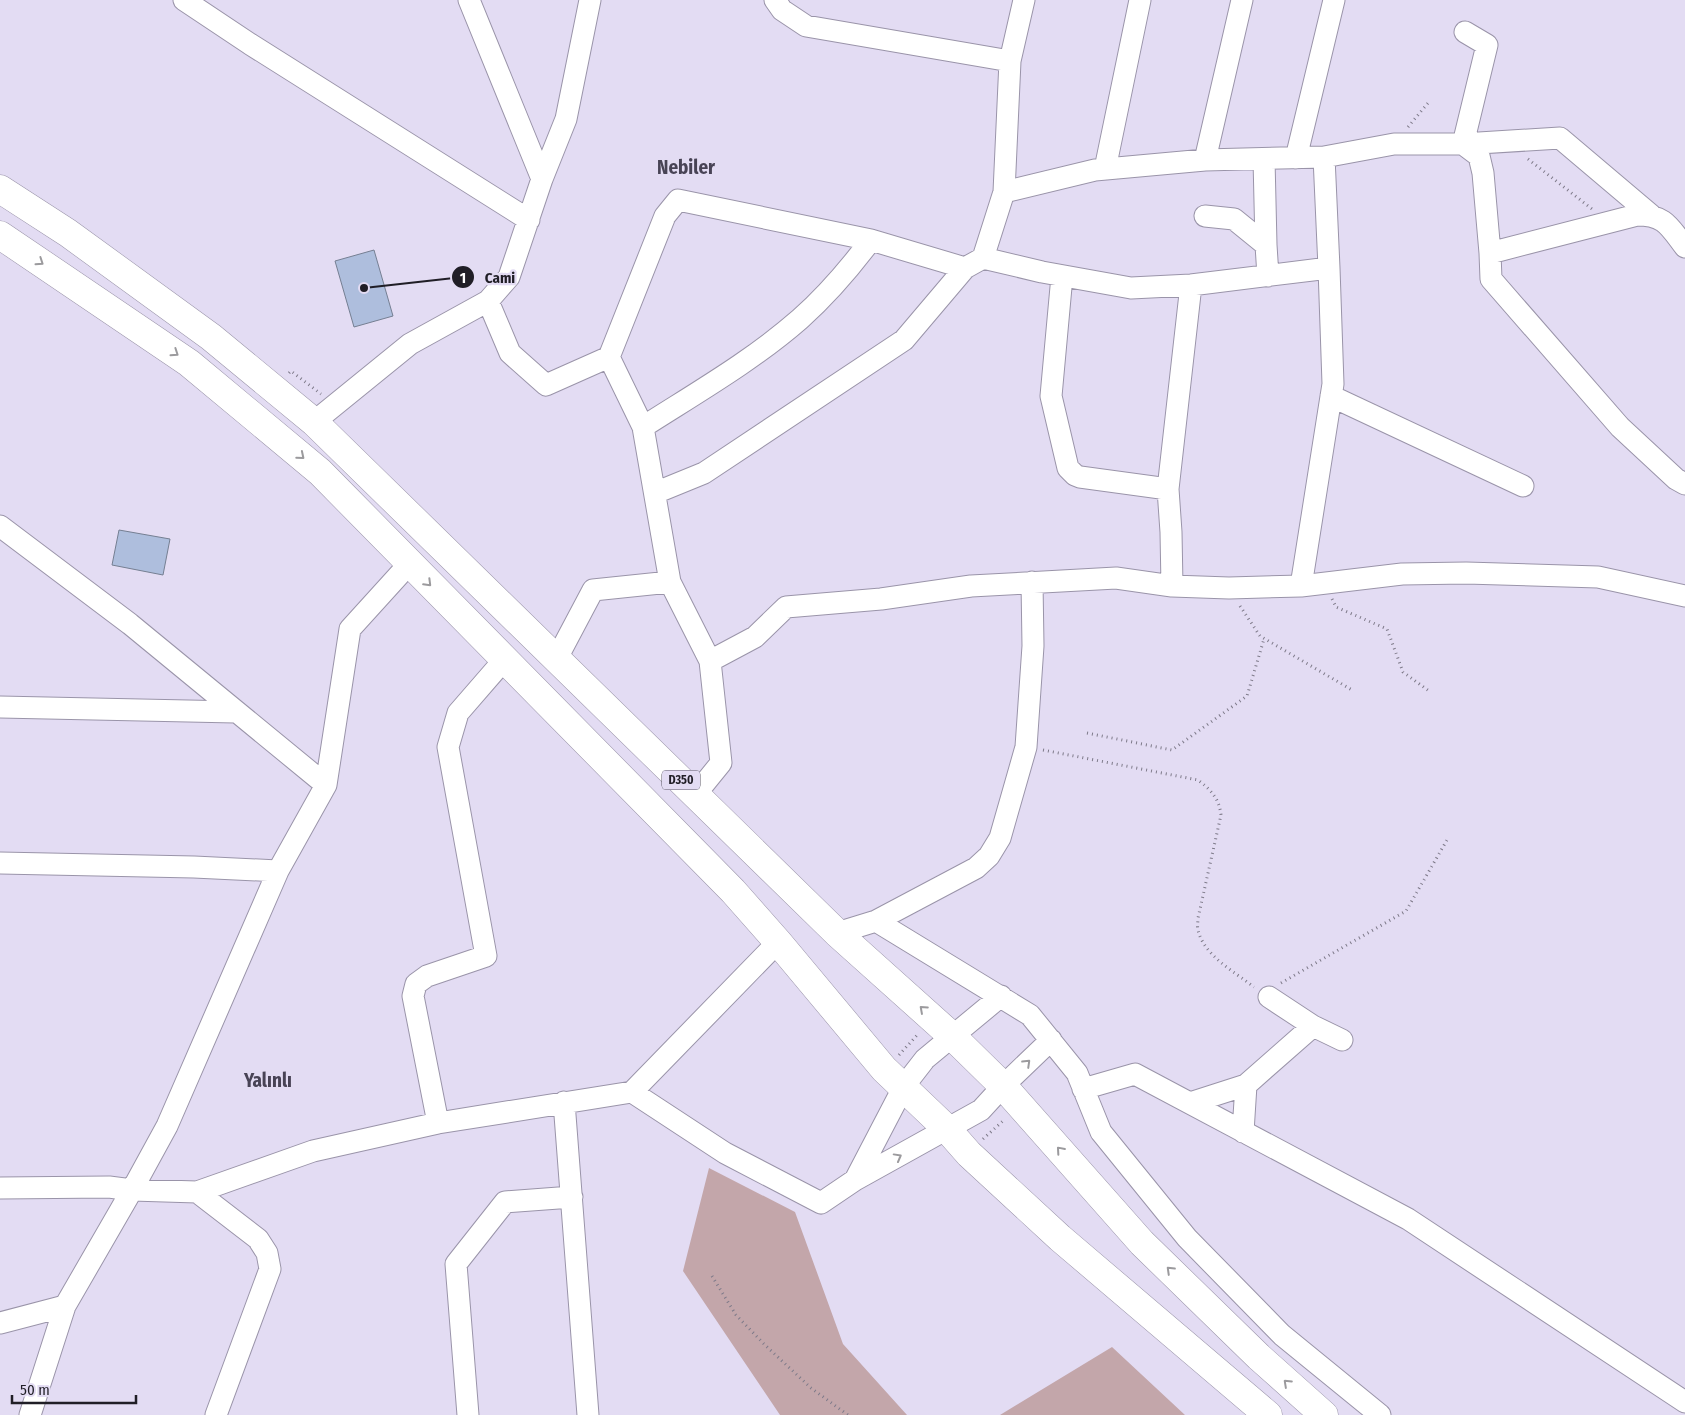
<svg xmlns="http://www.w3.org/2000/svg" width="1685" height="1415" viewBox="0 0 1685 1415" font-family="'Fira Sans Condensed',sans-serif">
	<rect width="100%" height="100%" fill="#e3dcf3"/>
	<path fill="#c3a6aa" d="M709,1168L795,1212L843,1344L907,1415H780L683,1271Z
		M1112,1347L1185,1415H1000Z"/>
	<path fill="#aebedd" stroke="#757f92" d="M374,250L393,316L354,327L335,261Z
		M119,530L170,539L163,575L112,565Z"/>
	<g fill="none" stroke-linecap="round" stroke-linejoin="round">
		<g stroke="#9a94a9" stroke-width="23">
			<path id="minor" d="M184,0L250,44L529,220
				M469,0L542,179
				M590,0L566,119L542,179L509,277L488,301L510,353L546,385L609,357L643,427L670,582L710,661
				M775,0L782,10L806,26L1010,61
				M1465,32L1487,45L1463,144L1560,138L1651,215
				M1296,158L1334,0
				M1264,159L1266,245L1268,276
				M1205,160L1242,0
				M1105,169L1140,0
				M1004,192L1095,170L1205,160L1324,157L1394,144H1463L1479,156L1483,173L1490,253L1491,279L1620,427L1676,479L1685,484
				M1205,216L1234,219L1266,245
				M1490,253L1637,215C1665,215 1669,226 1685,247
				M983,258L1042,272L1131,288L1191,285L1329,268
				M1062,276L1051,396L1068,468L1075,475L1080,477L1168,489
				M609,357L665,216L678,200L871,240L965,268
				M1331,396L1523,486
				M314,422L410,344L488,301
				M643,427C696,393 752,361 800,319C827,295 850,268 871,240
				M655,493L704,473L904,340L965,268L983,258L1004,192L1010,61L1024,0
				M0,526L130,624L326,785
				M1172,586L1171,532L1168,489L1191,285
				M1301,586L1333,384L1329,268L1324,157
				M557,658L593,590L670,582
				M0,707L235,712
				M695,795L721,763L710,661L755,637L786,607L881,599L971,586L1116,578L1172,586L1229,588L1301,586L1402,574L1466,573L1598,577L1685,596
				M0,863L194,867L278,871
				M876,921L1030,1015L1077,1073L1101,1132L1187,1238L1282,1335L1380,1415
				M837,933L876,921L976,868L989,856L1000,838L1026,747L1033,646L1032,582
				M1269,997L1313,1026
				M1083,1089L1135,1074L1408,1219L1685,1402
				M632,1092L725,1153L821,1203L855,1180L981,1110L1003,1086L1051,1040
				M564,1102L588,1415
				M1190,1103L1246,1085L1313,1026L1342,1040
				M438,1123L413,996L416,984L427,976L486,956L448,747L458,713L504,660
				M1243,1132L1246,1085
				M855,1180L904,1086L925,1059L1001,996
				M0,1188L109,1187L132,1190L197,1192L313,1151L438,1123L632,1092L778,942
				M197,1192L258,1239L267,1253L270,1269L216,1415
				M0,1323L65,1306
				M30,1415L65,1306L132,1190L167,1126L278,871L326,785L350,629L409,564
				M468,1415L456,1264L505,1202L572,1197"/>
		</g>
		<g stroke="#9a94a9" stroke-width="29">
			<path id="highway" d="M0,189L68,233L211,337L314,422L837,933L953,1037L1003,1086L1142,1243L1259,1357L1324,1415
				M0,235L189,363L320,472L733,891L778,942L884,1069L947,1129L969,1154L1060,1238L1268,1415"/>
		</g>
		<path stroke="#7e7a89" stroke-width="3" stroke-dasharray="1 4" stroke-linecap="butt" d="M1408,127L1428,103
			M1528,159L1592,209
			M289,373L291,371L321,394
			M1332,599L1336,607L1387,629L1403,672L1429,691
			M1240,606L1260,636L1352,690
			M1087,733L1172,750L1247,696L1264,639
			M1043,750L1198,780C1211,790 1219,798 1221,815L1198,918C1198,922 1197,926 1198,930C1204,956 1235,972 1254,987
			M1281,983L1406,911L1447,840
			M899,1055L919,1033
			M983,1139L1004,1120
			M712,1276L736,1315L765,1345L811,1388L848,1415"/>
		<use href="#minor" stroke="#fff" stroke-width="21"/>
		<use href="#highway" stroke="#fff" stroke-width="28"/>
	</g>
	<defs><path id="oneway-chevron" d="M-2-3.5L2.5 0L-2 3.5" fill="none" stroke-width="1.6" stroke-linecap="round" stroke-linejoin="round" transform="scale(1.25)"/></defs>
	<g stroke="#9b9a9d">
		<use href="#oneway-chevron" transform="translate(40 262) rotate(34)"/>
		<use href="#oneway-chevron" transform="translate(175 353) rotate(34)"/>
		<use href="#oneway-chevron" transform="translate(301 456) rotate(40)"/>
		<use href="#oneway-chevron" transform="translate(428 583) rotate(45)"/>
		<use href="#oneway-chevron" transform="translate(923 1009) rotate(-138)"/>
		<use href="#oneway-chevron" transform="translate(1027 1063) rotate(-44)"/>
		<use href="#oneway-chevron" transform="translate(1060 1150) rotate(-131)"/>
		<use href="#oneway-chevron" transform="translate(898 1157) rotate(-29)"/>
		<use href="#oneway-chevron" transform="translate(1170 1270) rotate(-136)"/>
		<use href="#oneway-chevron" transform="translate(1287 1383) rotate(-137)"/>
	</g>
	<g text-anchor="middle" stroke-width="4.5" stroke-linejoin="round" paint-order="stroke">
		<rect fill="#e3dcf3" stroke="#5a5764" stroke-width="1" x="662" y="770.5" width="38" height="19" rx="4"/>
		<g font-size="12" font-weight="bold" fill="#201e26">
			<text x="681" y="784">D350</text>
		</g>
		<g font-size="19" font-weight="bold" fill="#484355" stroke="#e3dcf3">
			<text x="686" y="174">Nebiler</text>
			<text x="268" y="1087">Yalınlı</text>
		</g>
	</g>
	<path fill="none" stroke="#201e26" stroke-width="2" d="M364 288L463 277"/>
	<g fill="#201e26" stroke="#e3dcf3" stroke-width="2">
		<circle cx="364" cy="288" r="5"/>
		<circle cx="463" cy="277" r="12"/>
	</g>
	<g font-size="15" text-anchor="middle" font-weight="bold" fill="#fff">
		<text x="463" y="283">1</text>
	</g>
	<g font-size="15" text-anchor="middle" font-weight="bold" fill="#201e26" stroke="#e3dcf3" stroke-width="4.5" stroke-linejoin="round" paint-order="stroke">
		<text x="500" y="283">Cami</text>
	</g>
	<path d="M12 1395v8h124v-8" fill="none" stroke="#201e26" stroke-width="2.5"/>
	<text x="20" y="1395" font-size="15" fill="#201e26" stroke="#e3dcf3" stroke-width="4" paint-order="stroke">50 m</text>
</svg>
